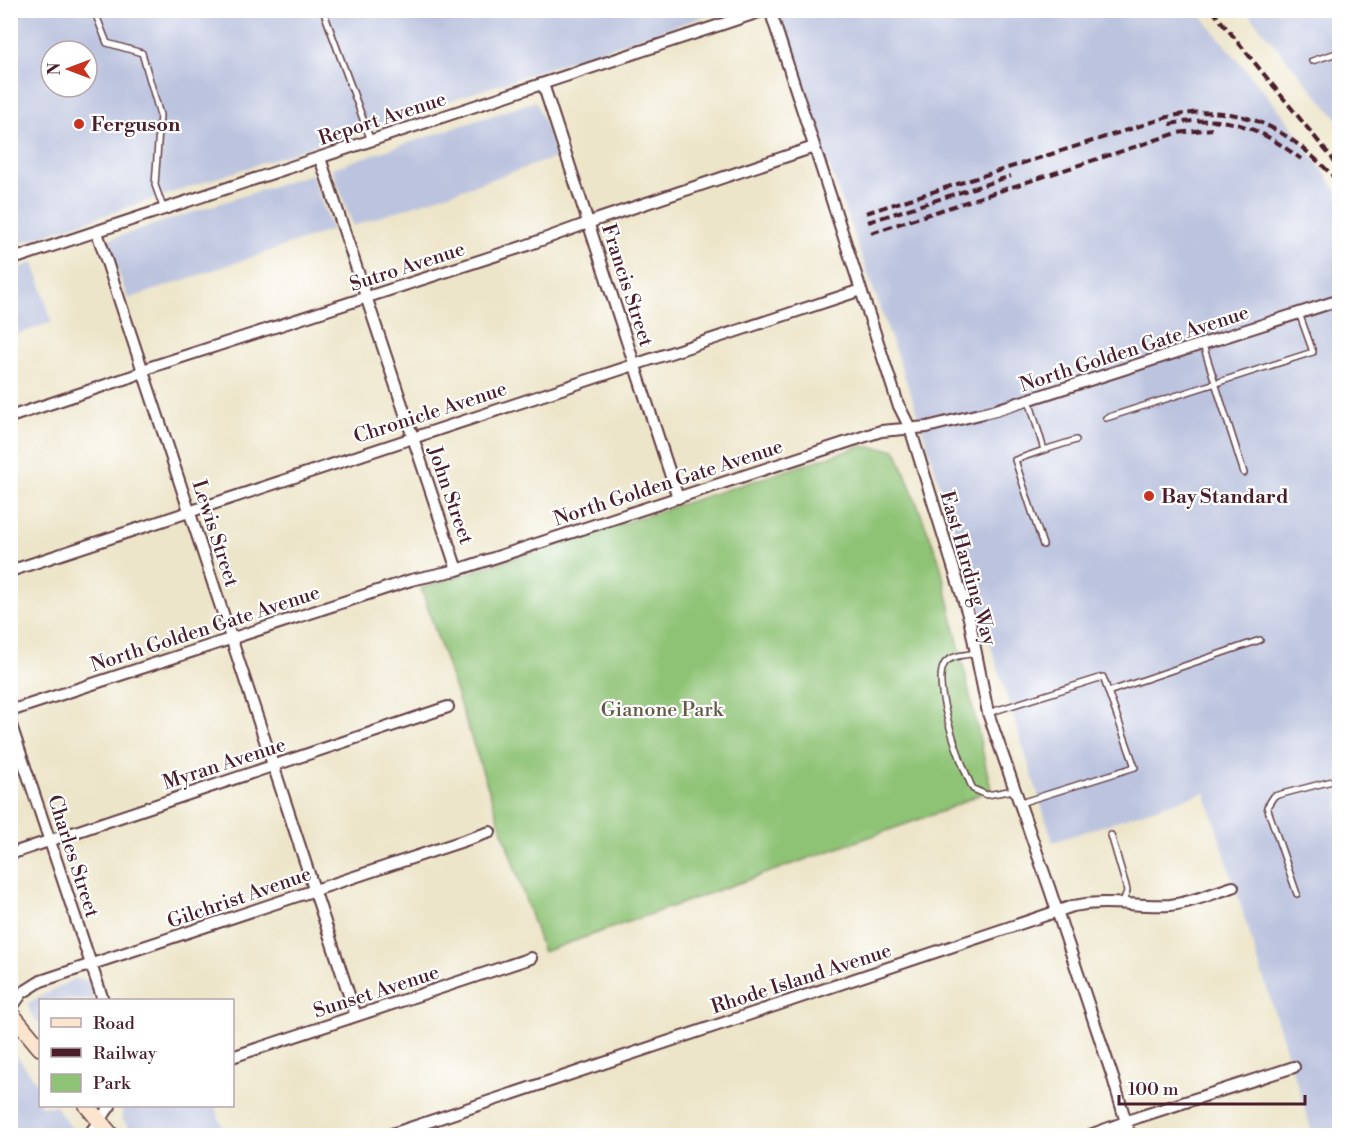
<svg xmlns="http://www.w3.org/2000/svg" width="1350" height="1146" viewBox="0 0 1350 1146" font-family="'Libre Bodoni',serif">
	<rect width="100%" height="100%" fill="#fff"/>
	<filter id="ink" filterUnits="userSpaceOnUse"><feTurbulence type="fractalNoise" baseFrequency=".0167" numOctaves="2"/><feDisplacementMap in="SourceGraphic" scale="12" xChannelSelector="R" yChannelSelector="G"/><feConvolveMatrix kernelMatrix="1 2 1 2 8 2 1 2 1" color-interpolation-filters="sRGB"/></filter>
	<filter id="wash" filterUnits="userSpaceOnUse"><feTurbulence type="fractalNoise" baseFrequency=".008" numOctaves="4" result="noise"/><feDisplacementMap in="SourceGraphic" scale="24" xChannelSelector="R" yChannelSelector="G"/><feGaussianBlur stdDeviation="1.35" result="paint"/><feColorMatrix in="noise" values="0 0 0 0 0 0 0 0 0 0 0 0 0 0 0 0 0 1.4 0 .05"/><feComposite in="paint" operator="in"/></filter>
	<g filter="url(#wash)">
		<rect width="100%" height="100%" fill="#ede5c9"/>
		<path fill="#bbc3de" fill-rule="evenodd" d="M11,10L720,11L11,246ZM51,51H87V87H51Z
			M774,11H1197L1285,117L1339,194V1135H1313L1205,792L1053,842L915,406Z
			M1246,11H1339V121Z
			M536,101L557,157L353,226L332,168Z
			M311,174L332,230L128,299L107,240Z
			M34,262L52,322L11,337V271Z
			M74,979L87,980L94,1000H40V1025L30,1012L28,1003Z
			M11,1048L40,1087V1106H55L76,1134L74,1135H11Z
			M129,1106H215L225,1135H135L122,1119V1109Z"/>
		<path fill="#8ec375" stroke="#6c7150" stroke-width="1.5" d="M862,446L896,450L940,563L991,789L943,811L543,952L421,588Z"/>
	</g>
	<g filter="url(#ink)">
		<g fill="none" stroke-linecap="round" stroke-linejoin="round">
			<g stroke="#623d43" stroke-width="8">
				<path id="service" d="M94,10L107,43L142,53L160,115L155,185L164,210
					M323,10L371,141
					M10,14L21,10
					M1312,61L1340,52
					M1203,345L1244,473
					M1029,400L1044,450L1076,440
					M1106,418L1313,352L1299,313
					M1043,545L1015,460L1044,450
					M976,653C967,655 951,655 945,663C930,683 962,767 973,789L987,795L1014,790
					M1108,692L1260,640
					M988,713L1103,677L1135,767L1020,803
					M1111,835L1126,886L1127,891L1123,902
					M1297,894L1267,807L1274,796L1340,779"/>
			</g>
			<g stroke="#623d43" stroke-width="14">
				<path id="minor" d="M770,10L898,404L910,428L969,618L988,713L1049,887L1113,1078L1130,1136
					M543,84L678,498
					M320,158L457,570
					M97,232L356,1016
					M10,260L765,10
					M10,417L133,376L151,367L525,246L599,219L814,147
					M10,571L861,290
					M10,711L411,580L457,570L881,431L927,427L996,410L1340,300
					M10,722L103,1000
					M10,854L448,707
					M10,1010L22,993L41,981L490,832
					M232,1057L531,958
					M88,1136L110,1106
					M386,1136L1073,906C1109,899 1136,907 1170,905C1191,903 1213,893 1233,887
					M1087,1136L1139,1117L1294,1067"/>
			</g>
			<g stroke="#623d43" stroke-width="18">
				<path id="secondary" d="M10,1012L40,1048
					M87,1106L112,1136"/>
			</g>
			<use href="#service" stroke="#fff" stroke-width="5"/>
			<use href="#minor" stroke="#fff" stroke-width="10"/>
			<use href="#secondary" stroke="#fbe5cf" stroke-width="15"/>
			<path stroke="#4a1f2b" stroke-width="4" stroke-dasharray="9 4.5" stroke-linecap="butt" d="M1212,10L1340,168
				M362,15L374,10
				M1170,124C1228,114 1255,125 1301,159
				M866,213L1168,117C1241,100 1292,130 1340,184
				M868,222L1011,176
				M871,233L1177,133L1212,129"/>
		</g>
	</g>
	<g fill="#c8321e" stroke="#fff" stroke-width="2">
		<circle cx="79" cy="124" r="6"/>
		<circle cx="1149" cy="496" r="6"/>
	</g>
	<g text-anchor="middle" stroke-width="4.5" stroke-linejoin="round" paint-order="stroke">
		<g font-size="20" fill="#4a1f2b" stroke="#fff">
			<text transform="translate(382 118) rotate(-18)" y="7">Report Avenue</text>
			<text transform="translate(407 266) rotate(-18)" y="7">Sutro Avenue</text>
			<text transform="translate(628 285) rotate(72)" y="7">Francis Street</text>
			<text transform="translate(1134 348) rotate(-18)" y="7">North Golden Gate Avenue</text>
			<text transform="translate(430 412) rotate(-18)" y="7">Chronicle Avenue</text>
			<text transform="translate(668 482) rotate(-18)" y="7">North Golden Gate Avenue</text>
			<text transform="translate(451 495) rotate(71)" y="7">John Street</text>
			<text transform="translate(216 533) rotate(72)" y="7">Lewis Street</text>
			<text transform="translate(969 568) rotate(74)" y="7">East Harding Way</text>
			<text transform="translate(205 628) rotate(-18)" y="7">North Golden Gate Avenue</text>
			<text transform="translate(224 763) rotate(-18)" y="7">Myran Avenue</text>
			<text transform="translate(74 856) rotate(72)" y="7">Charles Street</text>
			<text transform="translate(239 897) rotate(-19)" y="7">Gilchrist Avenue</text>
			<text transform="translate(801 978) rotate(-18)" y="7">Rhode Island Avenue</text>
			<text transform="translate(376 991) rotate(-18)" y="7">Sunset Avenue</text>
		</g>
		<g font-size="20" font-weight="bold" fill="#4a1f2b" stroke="#fff" text-anchor="start">
			<text x="91" y="131">Ferguson</text>
			<text x="1161" y="503">Bay Standard</text>
		</g>
		<g font-size="20" fill="#625845" stroke="#fff">
			<text x="662" y="716">Gianone Park</text>
		</g>
	</g>
	<rect width="1350" height="1146" fill="none" stroke="#fff" stroke-width="36"/>
	<rect x="39" y="999" width="195" height="108" fill="#ffffff" stroke="#b7a5aa" stroke-width="1.5"/>
	<rect x="51" y="1018" width="30" height="9" fill="#fbe5cf" stroke="#b7a5aa" stroke-width="1.5"/>
	<text x="93" y="1029" font-size="18" fill="#4a1f2b">Road</text>
	<rect x="51" y="1048" width="30" height="9" fill="#4a1f2b" stroke="#b7a5aa" stroke-width="1.5"/>
	<text x="93" y="1059" font-size="18" fill="#4a1f2b">Railway</text>
	<rect x="51" y="1074" width="30" height="18" fill="#8ec375" stroke="#b7a5aa" stroke-width="1.5"/>
	<text x="93" y="1089" font-size="18" fill="#4a1f2b">Park</text>
	<g transform="translate(69 69) rotate(270)"><circle r="28" fill="#ffffff" stroke="#b7a5aa" stroke-width="1.5"/>
	<path d="M0-4.5L10 22L0 15L-10 22Z" fill="#c8321e"/>
	<text y="-9" font-size="16" font-weight="bold" text-anchor="middle" fill="#4a1f2b">N</text>
	</g>
	<path d="M1119 1095v9h186v-9" fill="none" stroke="#4a1f2b" stroke-width="3"/>
	<text x="1128" y="1095" font-size="18" fill="#4a1f2b" stroke="#ffffff" stroke-width="4.5" paint-order="stroke">100 m</text>
</svg>
